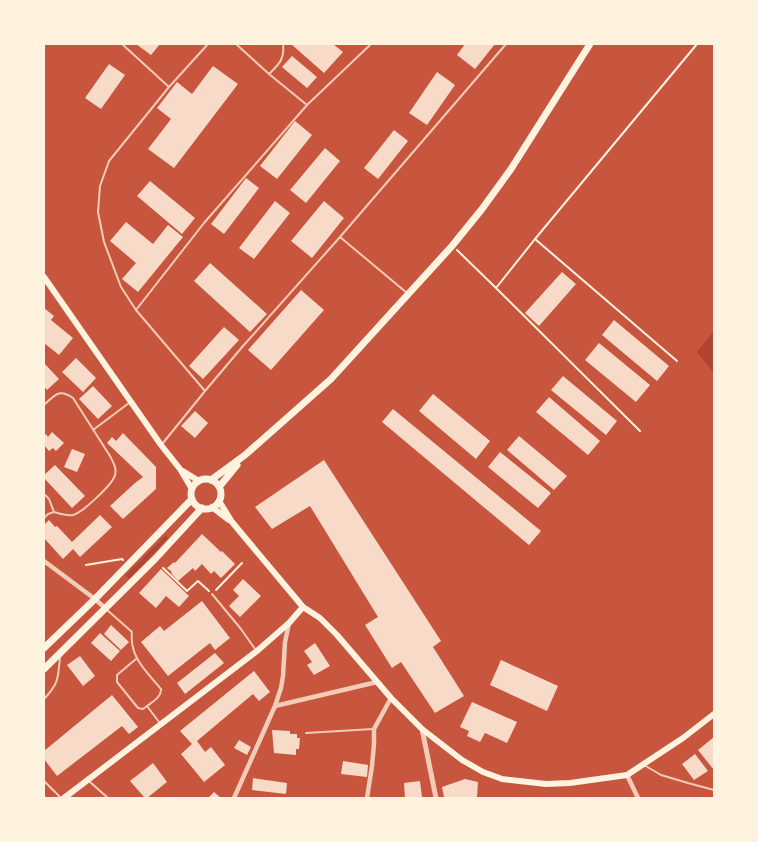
<svg xmlns="http://www.w3.org/2000/svg" width="758" height="842" viewBox="0 0 758 842" font-family="Signika,sans-serif">
	<rect width="100%" height="100%" fill="#c8553d"/>
	<path fill="#ae4732" d="M714,331V373L697,352Z
		M166,535L168,538L129,579L126,575Z"/>
	<path fill="#f7dbc8" d="M136,44H160L151,55Z
		M291,44H333L343,52L324,73Z
		M465,44H495L475,69L457,55Z
		M292,56L317,77L307,88L282,67Z
		M109,64L125,75L101,109L85,98Z
		M213,66L238,84L174,168L148,149L171,119L157,108L177,82L192,94Z
		M437,72L455,85L427,125L409,113Z
		M295,121L312,135L277,179L260,166Z
		M394,130L408,141L378,179L364,168Z
		M325,148L340,161L306,203L290,190Z
		M246,178L259,188L224,234L211,224Z
		M150,181L195,218L182,234L137,196Z
		M275,201L290,213L254,259L239,248Z
		M324,201L344,218L312,258L291,241Z
		M126,222L153,244L168,225L183,237L138,292L122,279L136,263L110,241Z
		M210,263L267,314L250,332L194,281Z
		M562,272L576,284L539,326L525,313Z
		M301,290L324,310L271,370L248,350Z
		M44,308L54,316L51,320L73,338L59,355L44,343Z
		M614,320L669,366L657,381L602,335Z
		M224,327L239,340L203,379L189,366Z
		M599,343L650,385L636,402L585,360Z
		M76,358L96,378L83,392L62,372Z
		M44,363L59,379L47,390L44,386Z
		M563,376L617,421L606,435L551,390Z
		M93,386L112,406L98,419L79,399Z
		M433,394L490,441L476,459L419,411Z
		M549,397L600,441L588,455L536,412Z
		M393,409L541,531L529,545L382,422Z
		M195,411L208,423L195,438L181,426Z
		M52,432L64,443L56,451L53,448L49,451L44,445V436L46,434L48,437Z
		M123,433L156,467V489L123,519L110,506L135,483L143,477L107,443L112,437L116,441Z
		M519,436L567,476L554,490L507,450Z
		M72,449L85,454L77,472L64,467Z
		M500,452L551,493L538,508L488,467Z
		M324,460L441,641L433,647L464,696L435,713L401,662L392,668L365,625L378,617L310,506L272,529L255,507Z
		M55,465L85,496L72,508L44,478V475Z
		M100,515L112,527L80,557L73,549L63,559L44,538V525L49,520L55,527L57,526L72,542Z
		M202,534L221,552L222,551L235,564L221,578L214,571L211,574L202,564L195,571L193,568L178,581L171,573L172,572L167,568L174,562L175,563Z
		M161,569L189,596L179,607L166,596L156,608L139,593Z
		M243,579L261,596L240,617L229,606L239,596L233,590Z
		M202,601L230,638L215,650L210,643L168,676L141,642L160,626L164,631Z
		M111,625L129,642L121,650L104,634Z
		M100,633L120,651L111,661L91,643Z
		M315,643L330,666L314,675L307,665L312,662L304,651Z
		M215,653L224,663L185,694L177,683Z
		M80,656L95,676L83,686L67,665Z
		M501,660L558,686L547,711L490,685Z
		M254,671L270,692L259,701L253,694L197,741L205,752L211,747L225,765L204,782L181,754L192,744L180,731Z
		M112,695L138,727L129,734L122,726L57,776L44,759V751Z
		M472,702L517,722L507,743L485,733L480,742L467,736L469,731L460,727Z
		M272,730L290,731V734H297V738H300L299,749H296V755L274,753Z
		M714,737V770L698,750Z
		M239,740L251,747L247,755L234,748Z
		M695,754L708,771L694,780L682,764Z
		M343,761L368,765L367,777L341,774Z
		M153,763L167,782L147,798H145L130,781Z
		M253,778L287,783L286,794L252,790Z
		M465,779L478,782L477,797H444L442,787Z
		M420,781L422,797L405,798L404,783Z
		M214,792L221,798H208Z"/>
	<g fill="none" stroke-linecap="round" stroke-linejoin="round">
		<path stroke="#fff3e0" stroke-width="2" d="M535,239L697,44
			M457,250L496,288L640,431
			M496,288L535,239L677,361
			M86,565L122,559L123,560
			M163,568L187,591L198,581L209,591
			M216,590L242,563"/>
		<path stroke="#f1ccb7" stroke-width="2" d="M122,44L169,87L109,161L100,186L98,212L104,242L121,287L136,310L204,223L307,105L371,44
			M236,44L269,74
			M283,44C285,59 279,64 269,74L307,105
			M169,87L208,44
			M340,237L506,44
			M136,310L205,391L243,346L340,237L407,293
			M44,405C55,395 59,388 73,398L110,456C113,462 117,468 115,475C113,484 82,513 73,515C67,516 61,514 54,512L49,499L44,494
			M93,430L129,403
			M163,443L205,391
			M44,518L48,514L54,512
			M212,594L241,629L255,649
			M106,609L132,632C129,657 147,672 161,689C162,697 152,702 147,706L159,722
			M136,659L117,675V682L138,708L143,709L147,706
			M44,699C59,683 58,678 60,657
			M306,733L373,729
			M644,765L661,775L688,783L714,790
			M44,781L61,798
			M90,782L108,798"/>
		<path stroke="#f1ccb7" stroke-width="4.5" d="M44,561L95,599L105,608
			M275,706L377,682
			M627,775L638,798
			M234,798L275,706L281,688L283,676L285,642L289,623
			M367,798L372,766L374,744V729L391,698"/>
		<path stroke="#f1ccb7" stroke-width="5" d="M422,729L436,798"/>
		<path stroke="#fff3e0" stroke-width="6" d="M44,277L161,445L180,469L192,489
			M181,470L199,481
			M219,501L232,522L303,607L320,618L337,635L391,698L422,729L462,760L483,772L502,779L546,784L570,783L627,775L683,738L714,714
			M212,507L229,520
			M64,798L257,651L289,623L303,607"/>
		<path stroke="#fff3e0" stroke-width="7" d="M191 494a15 15 0 1 1 30 0a15 15 0 1 1-30 0Z
			M211,480L245,455L331,379L452,246L482,209L511,169L590,44
			M219,487L237,465
			M44,648L95,599L192,499
			M44,669L155,559L202,508"/>
	</g>
	<rect width="758" height="842" fill="none" stroke="#fff3e0" stroke-width="90"/>
</svg>
